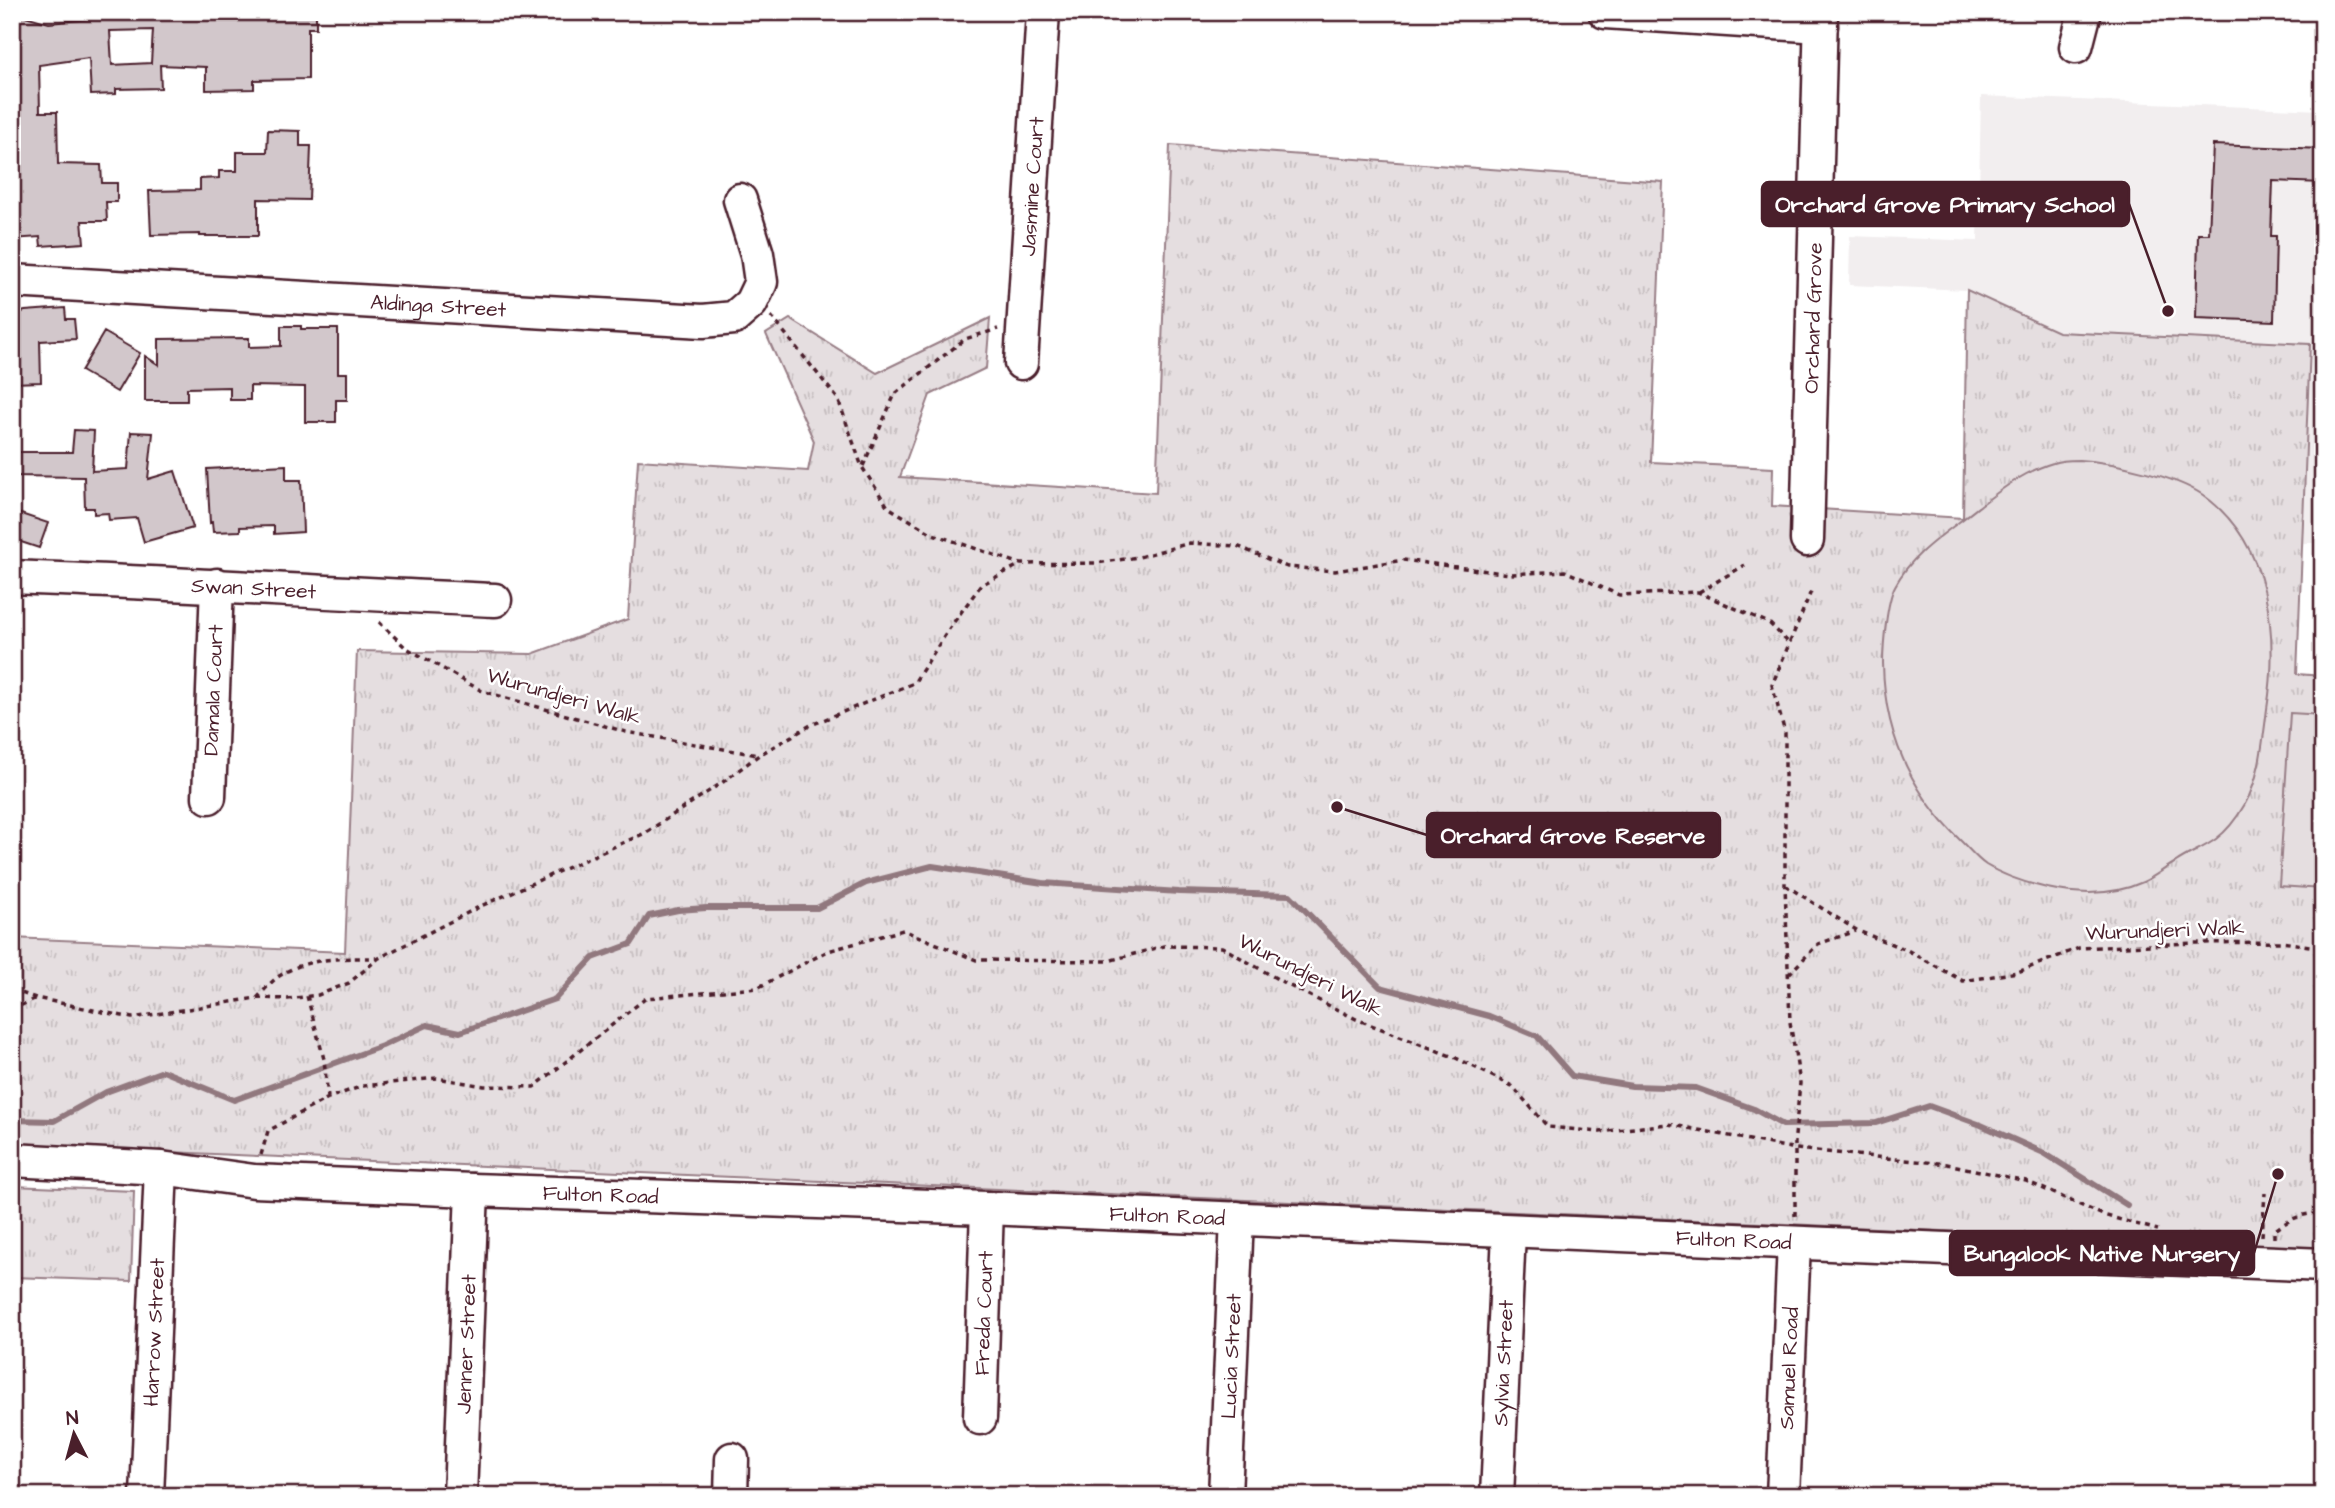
<svg xmlns="http://www.w3.org/2000/svg" width="2335" height="1508" viewBox="0 0 2335 1508" font-family="'Architects Daughter',sans-serif">
	<defs>
		<pattern id="park-tufts" width="24" height="20" patternUnits="userSpaceOnUse" patternTransform="scale(1.75)"><rect width="24" height="20" fill="#e5dee0"/><path d="M3 7l-1-3M5 7V3M7 7l1-3M15 17l-1-3M17 17v-4M19 17l1-3" fill="none" stroke="#c6bec0"/></pattern>
	</defs>
	<rect width="100%" height="100%" fill="#fff"/>
	<filter id="ink" filterUnits="userSpaceOnUse"><feTurbulence type="fractalNoise" baseFrequency=".0143" numOctaves="2"/><feDisplacementMap in="SourceGraphic" scale="14" xChannelSelector="R" yChannelSelector="G"/><feConvolveMatrix kernelMatrix="1 2 1 2 8 2 1 2 1" color-interpolation-filters="sRGB"/></filter>
	<g filter="url(#ink)">
		<path fill="#f2eeef" d="M1981,96L2323,110V543H2302L2310,344L2058,332L1967,290L1849,285L1850,236L1978,241Z"/>
		<path fill="url(#park-tufts)" stroke="#987e86" stroke-width="2" d="M1170,145L1663,182L1651,462L1773,468L1772,506L1963,518L1967,290L2058,332L2310,344L2297,674L2323,676V1248L12,1145V938L345,952L357,651L532,654L628,619L638,460L808,471L814,441L766,334L790,319L877,373L990,318L986,368L930,395L900,477L1156,493Z
			M12,1186L134,1191L131,1281L12,1277Z"/>
		<path fill="#e5dee0" stroke="#987e86" stroke-width="2" d="M2079,460C2113,462 2175,476 2203,495C2270,543 2279,634 2267,709C2263,739 2260,778 2245,804C2238,816 2227,831 2216,839C2204,848 2189,853 2176,862C2165,868 2154,877 2143,882C2112,896 2079,895 2047,888C2026,883 2004,876 1986,865C1977,859 1970,850 1962,842C1911,793 1884,734 1883,663C1883,644 1887,601 1895,586C1910,558 1935,540 1959,522C1988,500 2018,473 2053,463C2061,460 2070,460 2079,460Z
			M2290,713L2323,715V889L2279,886Z"/>
		<g fill="none" stroke-linecap="round" stroke-linejoin="round">
			<path stroke="#91787e" stroke-width="6" d="M12,1120L54,1121L106,1092L163,1071L234,1100L382,1046L427,1025L460,1032L555,999L593,958L631,944L649,916L678,910L706,908H817L866,883L932,866L1043,883L1179,892L1290,895L1380,987L1489,1016L1537,1036L1572,1076L1632,1086L1696,1088L1754,1109L1783,1125L1876,1123L1929,1106L1981,1125L2044,1153L2127,1205"/>
		</g>
		<path fill="#d2c7cb" stroke="#4a1f2b" stroke-width="2" fill-rule="evenodd" d="M12,12L49,23L91,19V12H316V28H308V79L254,80V89L206,90V67L160,65L161,88L116,89V94L91,95L89,58L39,65L40,112H57L58,164L101,165L102,183H117V202H106L107,221H82L84,243L41,246L40,237L12,239ZM153,30L151,63L112,65L110,31Z
			M268,130L300,131V146H311L309,200L258,199V236H200V234L151,235L149,191L200,190V179L219,178V171H237V152H267Z
			M2213,145L2323,149V183L2273,181L2271,236H2276L2274,321L2196,318L2198,234H2209Z
			M65,308L66,319H74L76,339L40,341L41,382L12,383V315L25,311Z
			M281,326H301V329H338V373H347V400H336V422H305V387L250,386V400H230V387L187,388V401H145V356L159,365V339L249,338V347L281,346Z
			M104,332L140,353L117,392L81,371Z
			M74,430L94,431L92,471L128,469L131,432L153,433L148,479L175,471L193,528L144,542L137,518L109,520L108,513L94,514V508H85L84,477L12,476V452H72Z
			M286,465V480H301L303,532L274,534V526L240,527V531L213,532L212,522L210,523L207,469Z
			M12,511L48,523L39,548L12,539Z"/>
		<g fill="none" stroke-linecap="round" stroke-linejoin="round">
			<g stroke="#4a1f2b" stroke-width="37">
				<g id="minor">
					<path d="M1605,12L1821,26"/>
					<path d="M2076,47L2085,12"/>
					<path id="s1" d="M12,281L703,321L734,318L751,303L761,282L757,254L740,200"/>
					<path id="s2" d="M1021,363L1043,12"/>
					<path id="s3" d="M1807,540L1821,12"/>
					<path id="s4" d="M12,577C173,583 334,593 495,600"/>
					<path id="s5" d="M209,797L217,585"/>
					<path id="s6" d="M12,1160L161,1168L254,1181L472,1190L987,1208L2323,1265"/>
					<path id="s7" d="M980,1418L987,1208"/>
					<path id="s8" d="M147,1496L161,1168"/>
					<path id="s9" d="M460,1496L472,1190"/>
					<path d="M731,1496L732,1459"/>
					<path id="s10" d="M1225,1496L1237,1218"/>
					<path id="s11" d="M1497,1496L1509,1232"/>
					<path id="s12" d="M1783,1496L1794,1243"/>
				</g>
			</g>
			<path stroke="#4a1f2b" stroke-width="3.5" stroke-dasharray="5 5" stroke-linecap="butt" d="M771,316L838,399L862,467L888,507L933,534L1021,564
				M863,466L895,394L965,339L998,329
				M1699,592L1745,565
				M379,622L405,647L482,691L626,732L758,755
				M1785,885L1858,931L1907,950L1963,981L2018,972L2079,948L2194,943L2282,942L2323,948
				M1789,974L1818,944L1856,931
				M12,990L36,998L132,1018L256,998L288,999L318,995L349,983L379,958L481,906L645,833L723,782L759,755L811,725L914,683L951,626L981,585L1021,564L1096,563L1139,557L1190,543L1237,546L1287,567L1335,571L1403,560L1510,574L1565,571L1619,595L1698,592L1769,623L1790,644
				M307,996L324,1059L328,1098
				M257,998C264,991 272,980 281,975C308,957 346,958 377,958
				M12,1010L36,998
				M261,1155L268,1131L328,1098L363,1086L437,1078L484,1086L534,1087L646,998L757,988L828,951L903,930L976,960L1108,961L1164,946L1222,947L1286,984L1356,1019L1456,1058L1512,1086L1548,1127L1600,1132L1668,1124L1796,1149L1947,1164L2026,1181L2103,1215L2158,1230
				M1795,1216V1136L1800,1083L1790,1022L1785,885V733L1772,685L1812,589
				M2262,1236L2265,1193
				M2274,1238V1231C2288,1220 2305,1211 2323,1214"/>
			<use href="#minor" stroke="#fff" stroke-width="32"/>
		</g>
	</g>
	<g text-anchor="middle" stroke-width="5" stroke-linejoin="round" paint-order="stroke">
		<g font-size="21" fill="#4a1f2b" stroke="#fff">
			<text dy="7" stroke="none"><textPath href="#s2" startOffset="177">Jasmine Court</textPath></text>
			<text dy="7" stroke="none"><textPath href="#s1" startOffset="427">Aldinga Street</textPath></text>
			<text dy="7" stroke="none"><textPath href="#s3" startOffset="222">Orchard Grove</textPath></text>
			<text dy="7" stroke="none"><textPath href="#s4" startOffset="242">Swan Street</textPath></text>
			<text dy="7" stroke="none"><textPath href="#s5" startOffset="107">Damala Court</textPath></text>
			<text transform="translate(564 696) rotate(16)" y="7">Wurundjeri Walk</text>
			<text transform="translate(2165 930) rotate(-2)" y="7">Wurundjeri Walk</text>
			<text transform="translate(1311 975) rotate(27)" y="7">Wurundjeri Walk</text>
			<text dy="7" stroke="none"><textPath href="#s6" startOffset="590">Fulton Road</textPath></text>
			<text dy="7" stroke="none"><textPath href="#s6" startOffset="1157">Fulton Road</textPath></text>
			<text dy="7" stroke="none"><textPath href="#s6" startOffset="1724">Fulton Road</textPath></text>
			<text dy="7" stroke="none"><textPath href="#s7" startOffset="105">Freda Court</textPath></text>
			<text dy="7" stroke="none"><textPath href="#s8" startOffset="164">Harrow Street</textPath></text>
			<text dy="7" stroke="none"><textPath href="#s9" startOffset="152">Jenner Street</textPath></text>
			<text dy="7" stroke="none"><textPath href="#s10" startOffset="140">Lucia Street</textPath></text>
			<text dy="7" stroke="none"><textPath href="#s11" startOffset="133">Sylvia Street</textPath></text>
			<text dy="7" stroke="none"><textPath href="#s12" startOffset="128">Samuel Road</textPath></text>
		</g>
	</g>
	<path fill="none" stroke="#4a1f2b" stroke-width="2.5" d="M2168 311L2129 204M1337 807L1427 835M2278 1174L2254 1253"/>
	<g fill="#4a1f2b" stroke="#fff" stroke-width="2.5">
		<circle cx="2168" cy="311" r="7"/>
		<circle cx="1337" cy="807" r="7"/>
		<circle cx="2278" cy="1174" r="7"/>
	</g>
	<g fill="#4a1f2b" stroke="#4a1f2b" stroke-width="2.5">
		<rect x="1762" y="182" width="367" height="44" rx="7"/>
		<rect x="1427" y="813" width="293" height="44" rx="7"/>
		<rect x="1950" y="1231" width="304" height="44" rx="7"/>
	</g>
	<g font-size="23" text-anchor="middle" font-weight="bold" fill="#fff">
		<text x="1945" y="212">Orchard Grove Primary School</text>
		<text x="1573" y="843">Orchard Grove Reserve</text>
		<text x="2102" y="1261">Bungalook Native Nursery</text>
	</g>
	<rect width="2335" height="1508" fill="none" stroke="#fff" stroke-width="42"/>
	<rect x="21" y="21" width="2293" height="1466" fill="none" stroke="#4a1f2b" stroke-width="2.5" filter="url(#ink)"/>
	<g transform="translate(74 1434) rotate(354)" stroke="#ffffff" stroke-width="5" paint-order="stroke">
	<path d="M0-5L12 26L0 18L-12 26Z" fill="#4a1f2b"/>
	<text y="-10" font-size="19" font-weight="bold" text-anchor="middle" fill="#4a1f2b">N</text>
	</g>
</svg>
